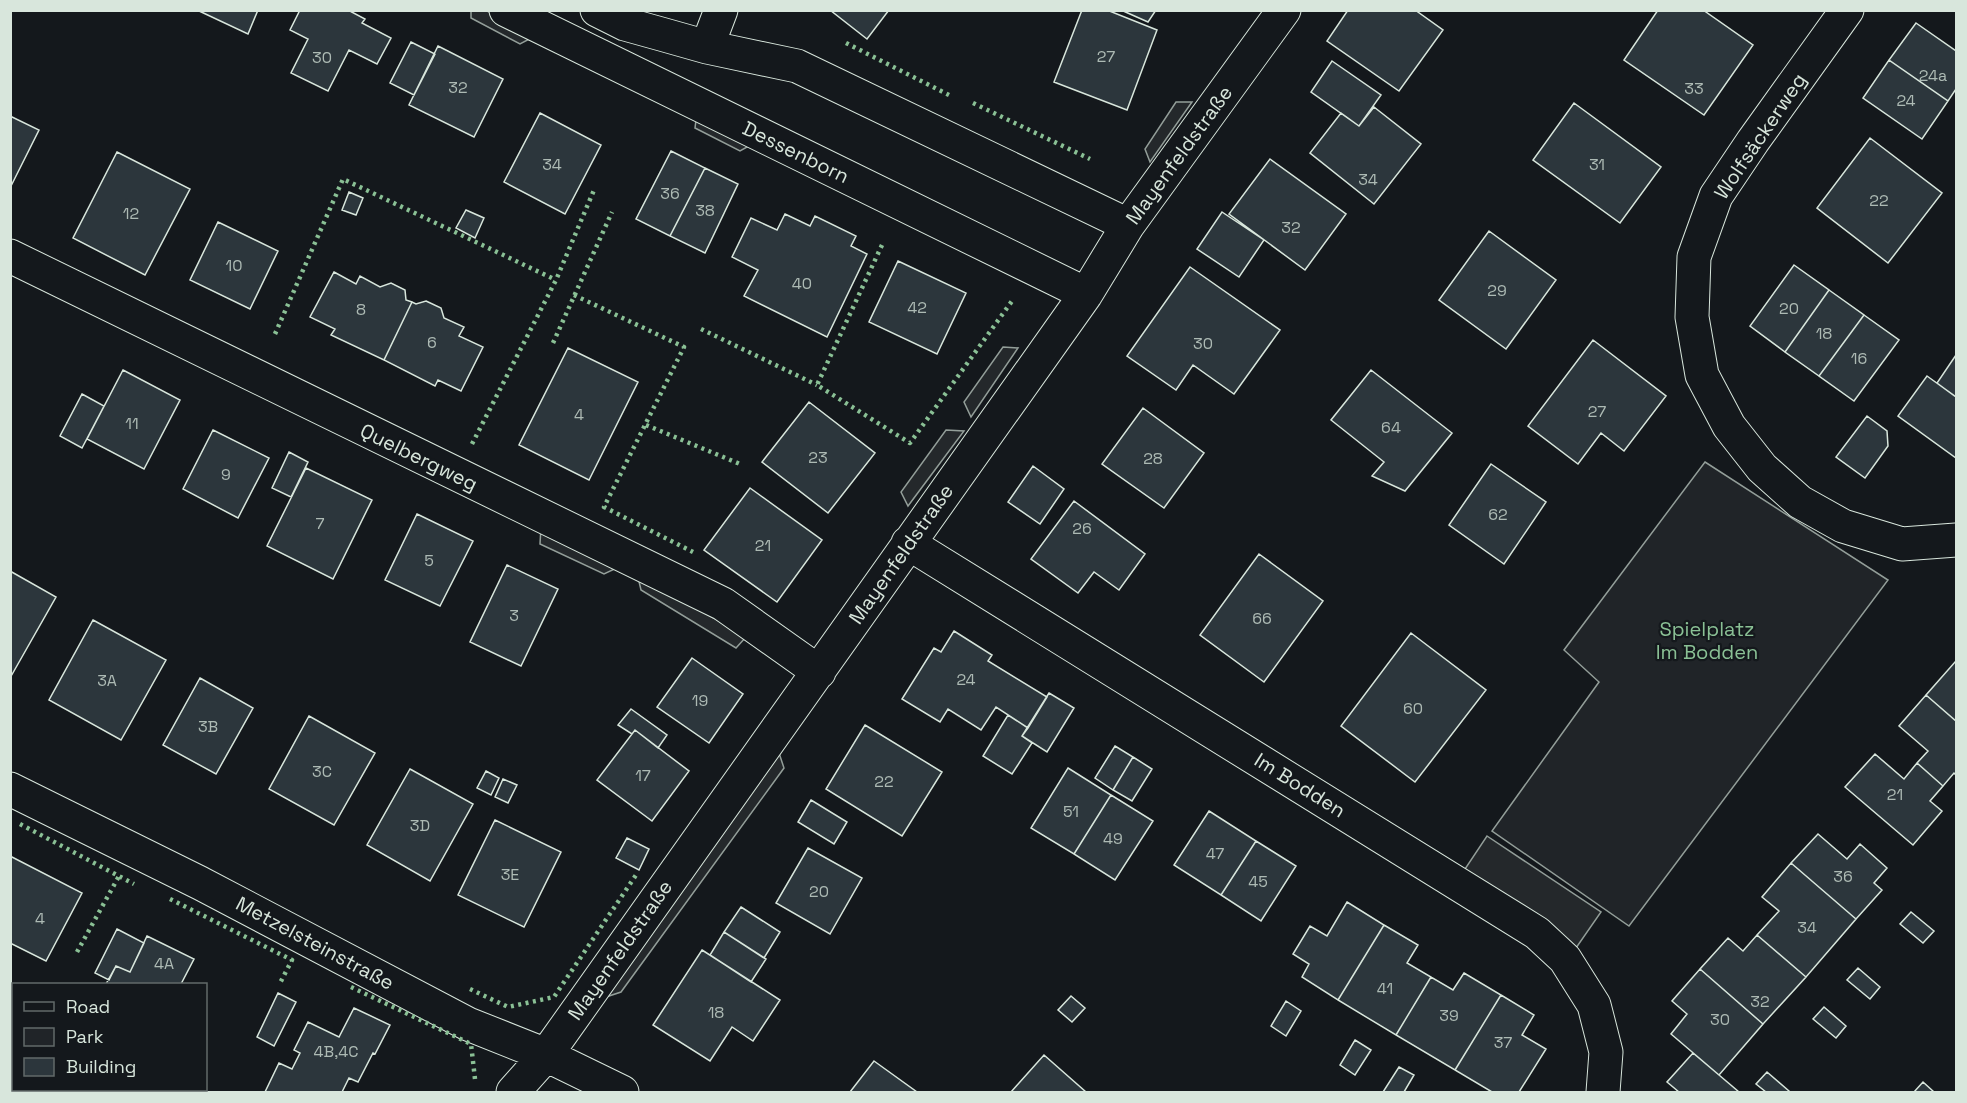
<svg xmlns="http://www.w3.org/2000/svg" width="1967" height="1103" viewBox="0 0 1967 1103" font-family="'Space Grotesk',sans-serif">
	<rect width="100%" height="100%" fill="#14181c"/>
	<path fill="#202428" stroke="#939e99" stroke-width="1.5" d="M1705,462L1888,580L1629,926L1492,831L1599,682L1564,650Z"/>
	<path fill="#24282b" stroke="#939e99" stroke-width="1.5" d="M471,11H487L537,35L520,44L471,18Z
		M1176,102H1192L1150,162L1145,149Z
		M697,112L758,141L740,151L695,128Z
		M1003,347L1018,348L971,417L964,402Z
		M946,430L964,431L908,506L901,492Z
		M541,527L621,566L604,574L540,544Z
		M637,573L746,637L736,648L641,590Z
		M778,750L784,768L621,992L600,999Z
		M1487,836L1601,912L1576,948L1463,872Z"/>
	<path fill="#2c363c" stroke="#d8e6dc" stroke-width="1.5" d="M197,10H258L248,34Z
		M300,10H348L365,19L362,23L391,38L377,64L349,50L328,91L291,73L308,39L290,30Z
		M830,10H889L867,39Z
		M1082,10H1107L1157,30L1127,110L1054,82Z
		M1121,10H1156L1148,22Z
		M1348,10H1415L1443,30L1399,91L1327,41Z
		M1658,10H1703L1753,45L1704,115L1624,60Z
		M1916,23L1956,51V89L1948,101L1889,60Z
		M411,42L435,54L414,95L390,83Z
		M438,46L503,79L474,137L409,105Z
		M1889,60L1948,101L1922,139L1863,98Z
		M1332,61L1381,95L1359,126L1311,92Z
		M1574,103L1661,167L1620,223L1533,160Z
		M1374,107L1421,144L1374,204L1310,153L1341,113L1359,126Z
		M540,113L601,145L565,214L504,182Z
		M10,116L39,130L10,188Z
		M1870,138L1942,193L1888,263L1817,208Z
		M671,151L705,168L670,236L636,219Z
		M117,152L190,189L145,275L73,238Z
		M1270,159L1346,214L1305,270L1229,214Z
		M705,168L738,184L705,253L670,236Z
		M349,192L363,198L356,215L342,210Z
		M466,210L484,218L475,238L456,228Z
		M1222,212L1264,240L1239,277L1197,249Z
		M785,214L810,226L815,216L856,236L851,246L867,254L827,337L744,296L758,270L732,257L751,218L777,230Z
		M218,222L278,251L250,309L190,280Z
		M1489,231L1556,280L1506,349L1439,300Z
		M898,261L966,293L937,354L869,322Z
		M1794,265L1829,290L1785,352L1750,326Z
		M1190,267L1280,330L1234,394L1193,365L1176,390L1127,356Z
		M334,272L356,284L360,276L380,287L391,283L405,290L406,300L412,302L384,360L331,335L335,329L310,317Z
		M1829,290L1864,315L1819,376L1785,352Z
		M426,301L441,308L444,318L464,327L459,336L483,347L461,391L438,380L435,386L384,360L412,302L416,304Z
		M1864,315L1899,340L1854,401L1819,376Z
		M1593,340L1666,396L1624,451L1601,433L1578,464L1528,426Z
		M568,348L638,382L589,480L519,445Z
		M1956,355V397L1937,383Z
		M123,370L180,400L144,469L87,439Z
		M1371,370L1452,433L1405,491L1372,476L1384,462L1331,420Z
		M1927,376L1956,397V458L1898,416Z
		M82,394L104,406L82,448L60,436Z
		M809,402L875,453L828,513L762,462Z
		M1143,408L1204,453L1164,508L1102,464Z
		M1867,416L1887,431L1888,446L1865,478L1836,457Z
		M213,430L269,458L238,518L183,489Z
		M289,452L308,462L291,497L272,488Z
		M1491,464L1546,502L1504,564L1449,525Z
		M1033,466L1064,489L1040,524L1008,502Z
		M306,468L372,500L333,579L267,546Z
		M750,488L822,540L777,602L704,550Z
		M1074,501L1145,554L1119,590L1094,572L1078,593L1031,559Z
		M417,514L473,541L440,606L385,580Z
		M1259,554L1323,601L1264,682L1200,635Z
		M507,565L558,589L521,666L470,642Z
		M10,571L56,597L10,678Z
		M93,620L166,660L121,740L49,700Z
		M954,631L992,655L988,661L1047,697L1028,728L996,707L981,730L948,709L940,722L902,699L934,648L941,652Z
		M1411,633L1486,690L1415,782L1341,726Z
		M692,658L743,694L709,743L657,707Z
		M1955,662L1956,663V721L1926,695Z
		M200,678L253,708L216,774L163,745Z
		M1049,693L1074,708L1047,752L1022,736Z
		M1926,695L1956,721V775L1954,773L1943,786L1917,763L1928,751L1899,726Z
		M631,709L667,735L658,748L635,730L632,734L618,725Z
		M1008,715L1028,728L1022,736L1032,743L1012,774L983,756Z
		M309,716L375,753L334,825L269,789Z
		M865,725L942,772L902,836L826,789Z
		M635,730L689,771L652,821L597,780Z
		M1115,746L1133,757L1113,790L1095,778Z
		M1875,754L1904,779L1917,763L1943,786L1930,801L1942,811L1913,845L1845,787Z
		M1133,757L1152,769L1132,801L1113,790Z
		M1068,768L1111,795L1074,854L1031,828Z
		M410,769L473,804L430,881L367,845Z
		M486,771L499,778L491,795L477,788Z
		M503,779L517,785L508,803L495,797Z
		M1111,795L1153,821L1115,880L1074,854Z
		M811,800L847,822L834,844L798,822Z
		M1209,811L1256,841L1221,895L1174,865Z
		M495,820L561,852L524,927L458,895Z
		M1818,834L1847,859L1860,844L1887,868L1874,883L1882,890L1856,919L1791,863Z
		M627,838L649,849L639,870L616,858Z
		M1256,841L1296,866L1261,921L1221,895Z
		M808,848L862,878L830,934L776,903Z
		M10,856L82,893L46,961L10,943Z
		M1791,863L1856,919L1806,977L1757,935L1779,911L1762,897Z
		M1347,902L1384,925L1338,1000L1302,977L1309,964L1293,954L1310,926L1327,936Z
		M741,907L780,932L764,958L724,932Z
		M1911,912L1934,931L1923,943L1900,924Z
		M1384,925L1418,945L1407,963L1431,977L1396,1035L1338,1000Z
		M117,929L144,943L130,972L116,966L109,980L95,973Z
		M724,932L766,959L751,982L710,955Z
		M1757,935L1806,977L1763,1024L1700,969L1728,938L1743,951Z
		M147,936L194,959L181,984H106L116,966L130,972Z
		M702,950L780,1000L753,1041L732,1027L710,1061L653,1025Z
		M1858,968L1880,987L1870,999L1847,980Z
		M1700,969L1763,1024L1719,1075L1671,1034L1687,1014L1672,1001Z
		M1464,973L1501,995L1455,1070L1396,1035L1431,977L1453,990Z
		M278,993L296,1002L274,1046L257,1037Z
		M1501,995L1534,1015L1522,1035L1546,1049L1519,1092H1492L1455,1070Z
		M1071,996L1085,1008L1072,1022L1058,1010Z
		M1286,1001L1301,1011L1286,1036L1271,1026Z
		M1824,1007L1846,1026L1836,1038L1813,1019Z
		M354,1008L390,1025L375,1054L373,1053L358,1082L349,1078L342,1092H265L279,1063L292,1069L300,1053L294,1050L308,1022L339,1037Z
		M1355,1040L1371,1050L1355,1075L1340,1065Z
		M1693,1053L1719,1075L1739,1092H1679L1667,1082Z
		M1044,1055L1086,1092H1011Z
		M874,1061L917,1092H850Z
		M1399,1067L1414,1075L1404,1092H1383Z
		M1767,1072L1789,1091L1788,1092H1766L1756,1084Z
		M1923,1082L1934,1092H1914Z"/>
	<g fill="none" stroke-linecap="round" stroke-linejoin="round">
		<g stroke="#d8e6dc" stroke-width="35">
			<path id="minor" d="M506,10L1086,294
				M597,10L625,24L661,34L707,47L797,66L1128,225
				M1847,10L1753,141L1716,196L1694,257L1692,317L1702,375L1729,426L1762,468L1800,502L1843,526L1902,544L1956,540
				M707,47L721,10
				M10,256L723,604L819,672
				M908,543L1537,933L1565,959L1594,1005L1606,1052L1603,1092
				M10,789L200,883L468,1024L546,1055L622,1092
				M513,1092L546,1055L1086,294L1128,225L1284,10"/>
		</g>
		<use href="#minor" stroke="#14181c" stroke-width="33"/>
		<path stroke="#8ac095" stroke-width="4.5" stroke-dasharray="3 4.5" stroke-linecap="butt" d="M846,43L949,95
			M973,103L1090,159
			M882,245L817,385L910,443L1012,301
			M574,295L684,347L604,507L693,552
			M701,329L817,385
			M275,334L343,179L556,280
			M553,343L612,212
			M646,425L740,464
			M472,444L556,280L594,190
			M20,824L134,884
			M170,899L292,960L279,985
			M77,952L119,876
			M351,987L471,1044L475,1079
			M470,989L508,1007L554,997L636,875"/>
	</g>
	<g text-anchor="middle" stroke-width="4.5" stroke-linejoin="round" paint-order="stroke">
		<g font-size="16" fill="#adbab4">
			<text x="1106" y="62">27</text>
			<text x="322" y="63">30</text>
			<text x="1933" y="81">24a</text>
			<text x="458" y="93">32</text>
			<text x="1694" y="94">33</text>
			<text x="1906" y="106">24</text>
			<text x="552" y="170">34</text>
			<text x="1597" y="170">31</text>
			<text x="1368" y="185">34</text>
			<text x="670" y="199">36</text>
			<text x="1879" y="206">22</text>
			<text x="705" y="216">38</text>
			<text x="131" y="219">12</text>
			<text x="1291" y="233">32</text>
			<text x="234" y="271">10</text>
			<text x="802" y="289">40</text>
			<text x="1497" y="296">29</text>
			<text x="917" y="313">42</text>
			<text x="1789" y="314">20</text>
			<text x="361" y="315">8</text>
			<text x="1824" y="339">18</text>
			<text x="432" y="348">6</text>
			<text x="1203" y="349">30</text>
			<text x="1859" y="364">16</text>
			<text x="1597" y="417">27</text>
			<text x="579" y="420">4</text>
			<text x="132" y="429">11</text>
			<text x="1391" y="433">64</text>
			<text x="818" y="463">23</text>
			<text x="1153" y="464">28</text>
			<text x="226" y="480">9</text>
			<text x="1498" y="520">62</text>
			<text x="320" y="529">7</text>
			<text x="1082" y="534">26</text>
			<text x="763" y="551">21</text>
			<text x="429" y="566">5</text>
			<text x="514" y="621">3</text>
			<text x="1262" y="624">66</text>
			<text x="966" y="685">24</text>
			<text x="107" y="686">3A</text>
			<text x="700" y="706">19</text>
			<text x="1413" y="714">60</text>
			<text x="208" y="732">3B</text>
			<text x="322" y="777">3C</text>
			<text x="643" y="781">17</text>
			<text x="884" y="787">22</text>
			<text x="1895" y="800">21</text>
			<text x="1071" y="817">51</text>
			<text x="420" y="831">3D</text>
			<text x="1113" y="844">49</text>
			<text x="1215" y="859">47</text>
			<text x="510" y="880">3E</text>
			<text x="1843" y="882">36</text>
			<text x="1258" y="887">45</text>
			<text x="819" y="897">20</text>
			<text x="40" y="924">4</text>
			<text x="1807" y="933">34</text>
			<text x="164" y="969">4A</text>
			<text x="1385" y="994">41</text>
			<text x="1760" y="1007">32</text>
			<text x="716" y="1018">18</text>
			<text x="1449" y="1021">39</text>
			<text x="1720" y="1025">30</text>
			<text x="1503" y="1048">37</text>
			<text x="336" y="1057">4B,4C</text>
		</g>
		<g font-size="20" fill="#d8e6dc" stroke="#14181c">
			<text transform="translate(1760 136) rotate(-56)" y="7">Wolfsäckerweg</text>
			<text transform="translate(796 152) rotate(26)" y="7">Dessenborn</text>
			<text transform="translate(1179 155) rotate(-54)" y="7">Mayenfeldstraße</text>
			<text transform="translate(419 457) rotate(26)" y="7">Quelbergweg</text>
			<text transform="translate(901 554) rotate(-55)" y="7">Mayenfeldstraße</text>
			<text transform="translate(1300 785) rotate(32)" y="7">Im Bodden</text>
			<text transform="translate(315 943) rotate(28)" y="7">Metzelsteinstraße</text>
			<text transform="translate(620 950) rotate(-55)" y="7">Mayenfeldstraße</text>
		</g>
		<g font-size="20" fill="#8ac095" stroke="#14181c">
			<text x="1707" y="636">Spielplatz<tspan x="1707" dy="23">Im Bodden</tspan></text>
		</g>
	</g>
	<rect width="1967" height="1103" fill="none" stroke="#d8e6dc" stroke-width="24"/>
	<rect x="12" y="983" width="195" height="108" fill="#14181c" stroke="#626a69" stroke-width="1.5"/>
	<rect x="24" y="1002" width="30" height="9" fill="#14181c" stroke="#626a69" stroke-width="1.5"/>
	<text x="66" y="1013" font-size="18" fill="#d8e6dc">Road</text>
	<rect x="24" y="1028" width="30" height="18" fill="#202428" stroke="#626a69" stroke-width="1.5"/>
	<text x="66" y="1043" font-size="18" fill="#d8e6dc">Park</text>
	<rect x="24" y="1058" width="30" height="18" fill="#2c363c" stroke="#626a69" stroke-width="1.5"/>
	<text x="66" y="1073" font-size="18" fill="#d8e6dc">Building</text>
</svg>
